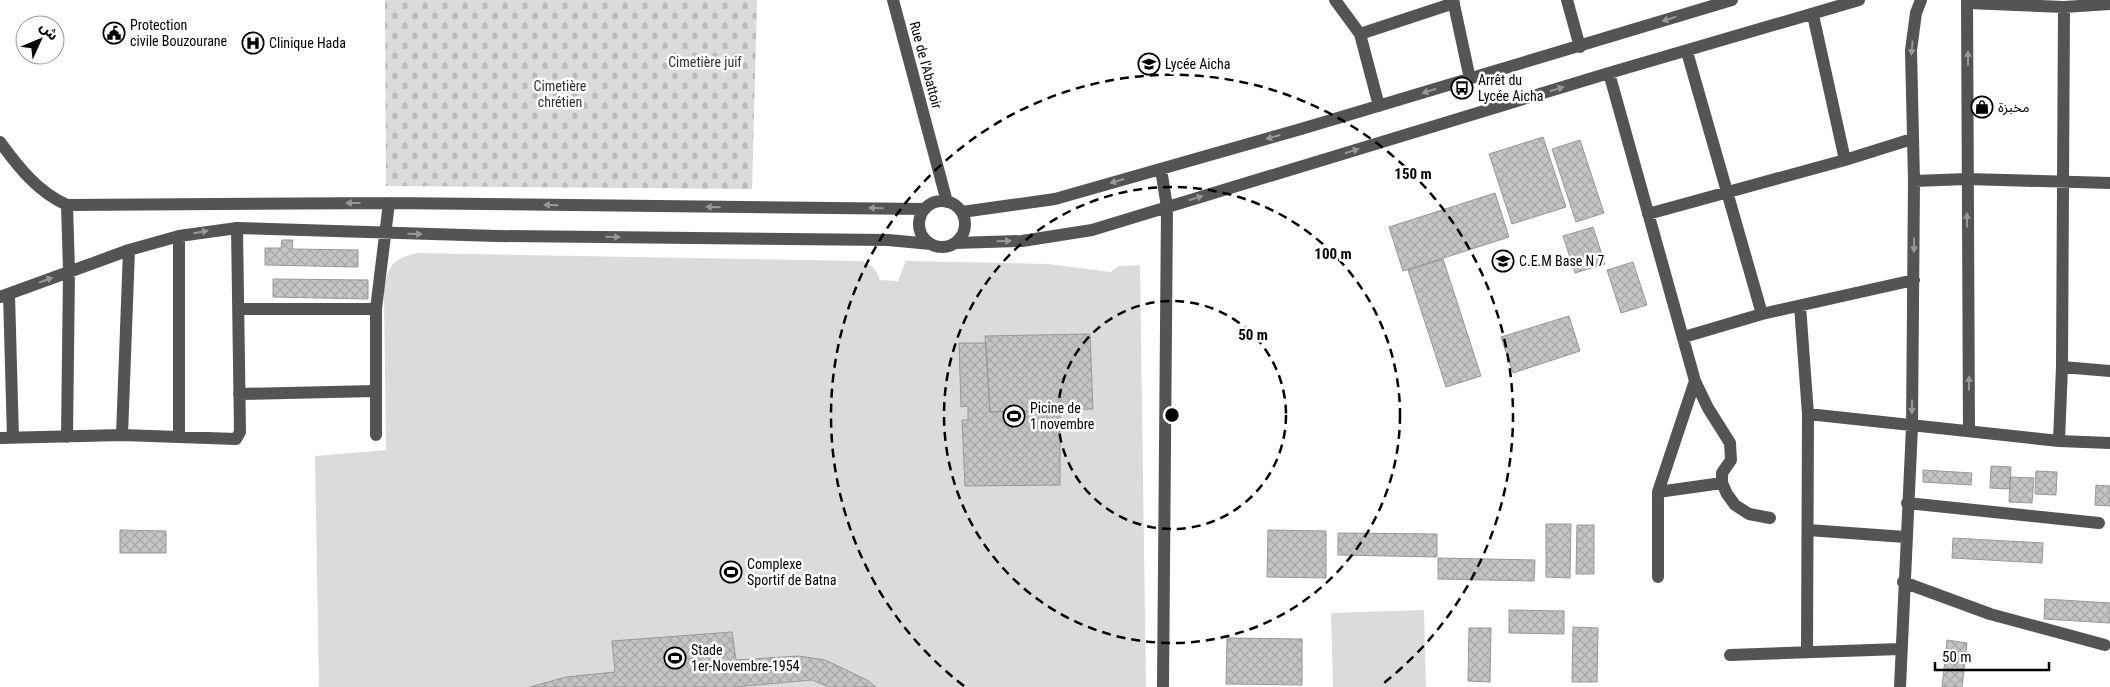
<svg xmlns="http://www.w3.org/2000/svg" width="2110" height="687" viewBox="0 0 2110 687" font-family="'Roboto Condensed','Noto Sans Arabic',sans-serif">
	<defs>
		<pattern id="cemetery-stones" width="16" height="16" patternUnits="userSpaceOnUse" patternTransform="scale(1.25)"><rect width="16" height="16" fill="#dbdbdb"/><path d="M2 7V4a2 2 0 0 1 4 0v3zM10 15v-3a2 2 0 0 1 4 0v3z" fill="#bababa"/></pattern>
		<pattern id="building-cross-hatch" width="8" height="8" patternUnits="userSpaceOnUse" patternTransform="scale(1.25)"><rect width="8" height="8" fill="#c4c4c4"/><path d="M0 0l8 8M0 8l8-8" fill="none" stroke="#a7a7a7"/></pattern>
	</defs>
	<rect width="100%" height="100%" fill="#fff"/>
	<path fill="#dbdbdb" d="M416,253L861,261C872,264 876,269 880,280L898,281L906,261L1048,264L1111,272L1119,266L1140,265L1146,687H319L315,456L386,450L384,291C388,266 391,260 416,253Z
		M1424,610L1426,687H1333L1331,613Z"/>
	<path fill="url(#cemetery-stones)" d="M385,0H757L752,189L386,186Z"/>
	<path fill="url(#building-cross-hatch)" stroke="#989898" d="M1543,137L1566,207L1512,224L1489,154Z
		M1580,140L1604,213L1576,222L1552,149Z
		M1495,193L1509,237L1403,271L1389,227Z
		M1593,227L1605,264L1575,273L1563,236Z
		M282,240H293L292,249L358,250V267L265,265V248H281Z
		M1443,259L1481,376L1446,387L1408,270Z
		M1633,262L1647,305L1621,313L1607,270Z
		M273,279L368,280V299L273,297Z
		M1569,316L1580,351L1513,373L1501,337Z
		M1090,334L1093,409L990,412L985,336Z
		M959,343H986L990,412L1060,410V485L965,486L962,420H968V406L961,407Z
		M1991,466L2011,467L2010,489L1990,488Z
		M1923,470L1972,473L1971,485L1923,482Z
		M2036,471L2057,472L2056,495L2035,494Z
		M2010,477L2034,478L2032,503L2009,502Z
		M2096,485L2110,486V506L2095,505Z
		M1546,524H1571L1570,578L1546,577Z
		M1577,525H1594V574H1576Z
		M120,530L166,531V553H120Z
		M1268,530L1326,531V578L1267,577Z
		M1338,533L1437,534V557L1338,555Z
		M1953,538L2043,543L2042,563L1952,558Z
		M1438,558L1535,560L1534,581L1438,579Z
		M2045,599L2110,603V623L2044,619Z
		M1509,610L1564,611V634L1509,633Z
		M1573,627L1598,628L1597,682H1572Z
		M1469,628H1491L1490,682L1468,681Z
		M732,632L736,660L799,656L825,660L867,680L876,687H829L812,680L735,687H530L566,677L615,672L612,641Z
		M1227,638L1302,639V685L1226,684Z
		M1947,640L1967,643L1962,687H1942Z"/>
	<g fill="none" stroke-linecap="round" stroke-linejoin="round">
		<path stroke="#545454" stroke-width="12" d="M893,0L947,202
			M1335,0L1360,34L1379,106
			M1453,0L1470,79
			M1567,0L1580,47
			M1967,0L1969,431
			M1968,3L2064,7L2110,4
			M1813,15L1845,160
			M1360,34L1454,3
			M1687,52L1762,314
			M1609,73L1695,381L1708,408L1730,443L1731,460L1722,473V483L1727,494L1735,505L1749,514L1770,518
			M0,142C19,168 38,192 67,205L389,203L925,209
			M1161,169L1167,207L1163,687
			M1914,181L1967,179L2110,183
			M919 224a23 23 0 1 1 46 0a23 23 0 1 1-46 0Z
			M962,212L1055,199L1301,129L1732,0
			M1648,214L1845,160L1912,139
			M179,236V436
			M955,243L1022,241L1092,230L1609,73L1859,0
			M9,294L13,438
			M0,297L129,250L179,236L237,228L497,236L888,240L931,244
			M1800,306L1808,414L1807,651
			M238,309H376
			M1684,337L1762,314L1914,280
			M2062,367L2110,371
			M239,394L375,391
			M1808,414L2059,441L2110,443
			M122,435L129,250
			M376,435V309L389,203
			M67,437L69,271L67,205
			M0,438L122,435L236,439L240,432L237,228
			M2059,441L2062,367L2064,7
			M1658,492L1722,483
			M1907,503L2099,523
			M1808,530L1905,537
			M1658,577V492L1695,381
			M1903,582L1990,614L2105,645
			M1730,655L1900,649
			M1900,687L1912,427L1914,181L1911,50L1916,13L1921,0"/>
	</g>
	<defs><path id="oneway-solid" d="M-6-.8H1V-3.2L6.5 0L1 3.2V.8H-6Z" transform="scale(1.25)"/></defs>
	<g fill="#989898">
		<use href="#oneway-solid" transform="translate(1669 19) rotate(163)"/>
		<use href="#oneway-solid" transform="translate(1912 48) rotate(95)"/>
		<use href="#oneway-solid" transform="translate(1968 58) rotate(-90)"/>
		<use href="#oneway-solid" transform="translate(1557 89) rotate(-17)"/>
		<use href="#oneway-solid" transform="translate(1429 91) rotate(163)"/>
		<use href="#oneway-solid" transform="translate(1273 137) rotate(164)"/>
		<use href="#oneway-solid" transform="translate(1352 151) rotate(-17)"/>
		<use href="#oneway-solid" transform="translate(1117 181) rotate(164)"/>
		<use href="#oneway-solid" transform="translate(1196 198) rotate(-17)"/>
		<use href="#oneway-solid" transform="translate(353 203) rotate(180)"/>
		<use href="#oneway-solid" transform="translate(551 205) rotate(-179)"/>
		<use href="#oneway-solid" transform="translate(713 207) rotate(-179)"/>
		<use href="#oneway-solid" transform="translate(876 208) rotate(-179)"/>
		<use href="#oneway-solid" transform="translate(1967 220) rotate(-90)"/>
		<use href="#oneway-solid" transform="translate(201 232) rotate(-10)"/>
		<use href="#oneway-solid" transform="translate(415 234) rotate(1)"/>
		<use href="#oneway-solid" transform="translate(613 237) rotate(1)"/>
		<use href="#oneway-solid" transform="translate(1004 241) rotate(-2)"/>
		<use href="#oneway-solid" transform="translate(1914 245) rotate(90)"/>
		<use href="#oneway-solid" transform="translate(46 280) rotate(-21)"/>
		<use href="#oneway-solid" transform="translate(1969 383) rotate(-90)"/>
		<use href="#oneway-solid" transform="translate(1912 407) rotate(91)"/>
	</g>
	<g fill="none" stroke="#000" stroke-width="2.5" stroke-dasharray="9 6">
		<circle cx="1172" cy="415" r="114"/>
		<circle cx="1172" cy="415" r="228"/>
		<path d="M964 686A341 341 0 1 1 1380 686"/>
	</g>
	<defs>
		<g id="civic-ring" transform="scale(1.125)"><circle r="9.5" fill="#fff" stroke="#000" stroke-width="1.5"/><path d="M-.6-6.5H3V-4.5H.6V-3L4-1V1h2V6H-6V1h2V-1L-.6-3ZM-1.2 2.5V6h2.4V2.5Z" fill="#000"/></g>
		<g id="hospital-ring" transform="scale(1.125)"><circle r="9.5" fill="#fff" stroke="#000" stroke-width="1.5"/><path d="M-5-5h3v3.5h4V-5h3V5h-3V1.5h-4V5h-3Z" fill="#000"/></g>
		<g id="school-ring" transform="scale(1.125)"><circle r="9.5" fill="#fff" stroke="#000" stroke-width="1.5"/><path d="M0-5L7-2L0 1L-7-2ZM-4 1L0 2.5L4 1V4Q0 6-4 4Z" fill="#000"/></g>
		<g id="bus-ring" transform="scale(1.125)"><circle r="9.5" fill="#fff" stroke="#000" stroke-width="1.5"/><path d="M-5-6H5V4H4V6H2V4H-2V6H-4V4H-5ZM-3.5-4V0h7V-4ZM-3.5 1.2v1.5H-2V1.2ZM2 1.2v1.5H3.5V1.2Z" fill="#000"/></g>
		<g id="shop-ring" transform="scale(1.125)"><circle r="9.5" fill="#fff" stroke="#000" stroke-width="1.5"/><path d="M-5-2.5h2.3a2.7 3.5 0 0 1 5.4 0H5L5.5 6h-11ZM-1.5-2.5h3a1.5 2.3 0 0 0-3 0Z" fill="#000"/></g>
		<g id="stadium-ring" transform="scale(1.125)"><circle r="9.5" fill="#fff" stroke="#000" stroke-width="1.5"/><path d="M0-5a6.5 5 0 1 0 0 10a6.5 5 0 1 0 0-10ZM-3.5-1.8h7v3.6h-7Z" fill="#000"/></g>
	</defs>
	<g fill-rule="evenodd">
		<use href="#civic-ring" x="114" y="33"/>
		<use href="#hospital-ring" x="253" y="43"/>
		<use href="#school-ring" x="1149" y="64"/>
		<use href="#bus-ring" x="1462" y="88"/>
		<use href="#shop-ring" x="1982" y="107"/>
		<use href="#school-ring" x="1503" y="261"/>
		<use href="#stadium-ring" x="1014" y="416"/>
		<use href="#stadium-ring" x="731" y="572"/>
		<use href="#stadium-ring" x="675" y="658"/>
	</g>
	<g text-anchor="middle" stroke-width="5" stroke-linejoin="round" paint-order="stroke">
		<g font-size="14" fill="#000" stroke="#fff" text-anchor="start">
			<text x="130" y="30">Protection<tspan x="130" dy="16">civile Bouzourane</tspan></text>
			<text x="269" y="48">Clinique Hada</text>
			<text x="1165" y="69">Lycée Aicha</text>
			<text x="1478" y="85">Arrêt du<tspan x="1478" dy="16">Lycée Aicha</tspan></text>
			<text x="1998" y="112">مخبزة</text>
			<text x="1519" y="266">C.E.M Base N 7</text>
			<text x="1030" y="413">Picine de<tspan x="1030" dy="16">1 novembre</tspan></text>
			<text x="747" y="569">Complexe<tspan x="747" dy="16">Sportif de Batna</tspan></text>
			<text x="691" y="655">Stade<tspan x="691" dy="16">1er-Novembre-1954</tspan></text>
		</g>
		<g font-size="14" fill="#323232" stroke="#fff">
			<text x="705" y="67">Cimetière juif</text>
			<text x="560" y="91">Cimetière<tspan x="560" dy="16">chrétien</tspan></text>
		</g>
		<g font-size="14" fill="#000" stroke="#fff">
			<text transform="translate(926 65) rotate(75)" y="5">Rue de l'Abattoir</text>
		</g>
	</g>
	<circle cx="1172" cy="415" r="8" fill="#000" stroke="#fff" stroke-width="2.5"/>
	<g font-size="15" text-anchor="middle" font-weight="bold" fill="#000" stroke="#fff" stroke-width="5" stroke-linejoin="round" paint-order="stroke">
		<text x="1413" y="179">150 m</text>
		<text x="1333" y="259">100 m</text>
		<text x="1253" y="340">50 m</text>
	</g>
	<g transform="translate(40 40) rotate(46)"><circle r="24" fill="#ffffff" stroke="#999999"/>
	<path d="M0-4L9 19L0 12L-9 19Z" fill="#000000"/>
	<text y="-8" font-size="14" font-weight="bold" text-anchor="middle" fill="#000000">ش</text>
	</g>
	<path d="M1935 662v8h114v-8" fill="none" stroke="#000000" stroke-width="2.5"/>
	<text x="1942" y="662" font-size="15" fill="#000000" stroke="#ffffff" stroke-width="4" paint-order="stroke">50 m</text>
</svg>
